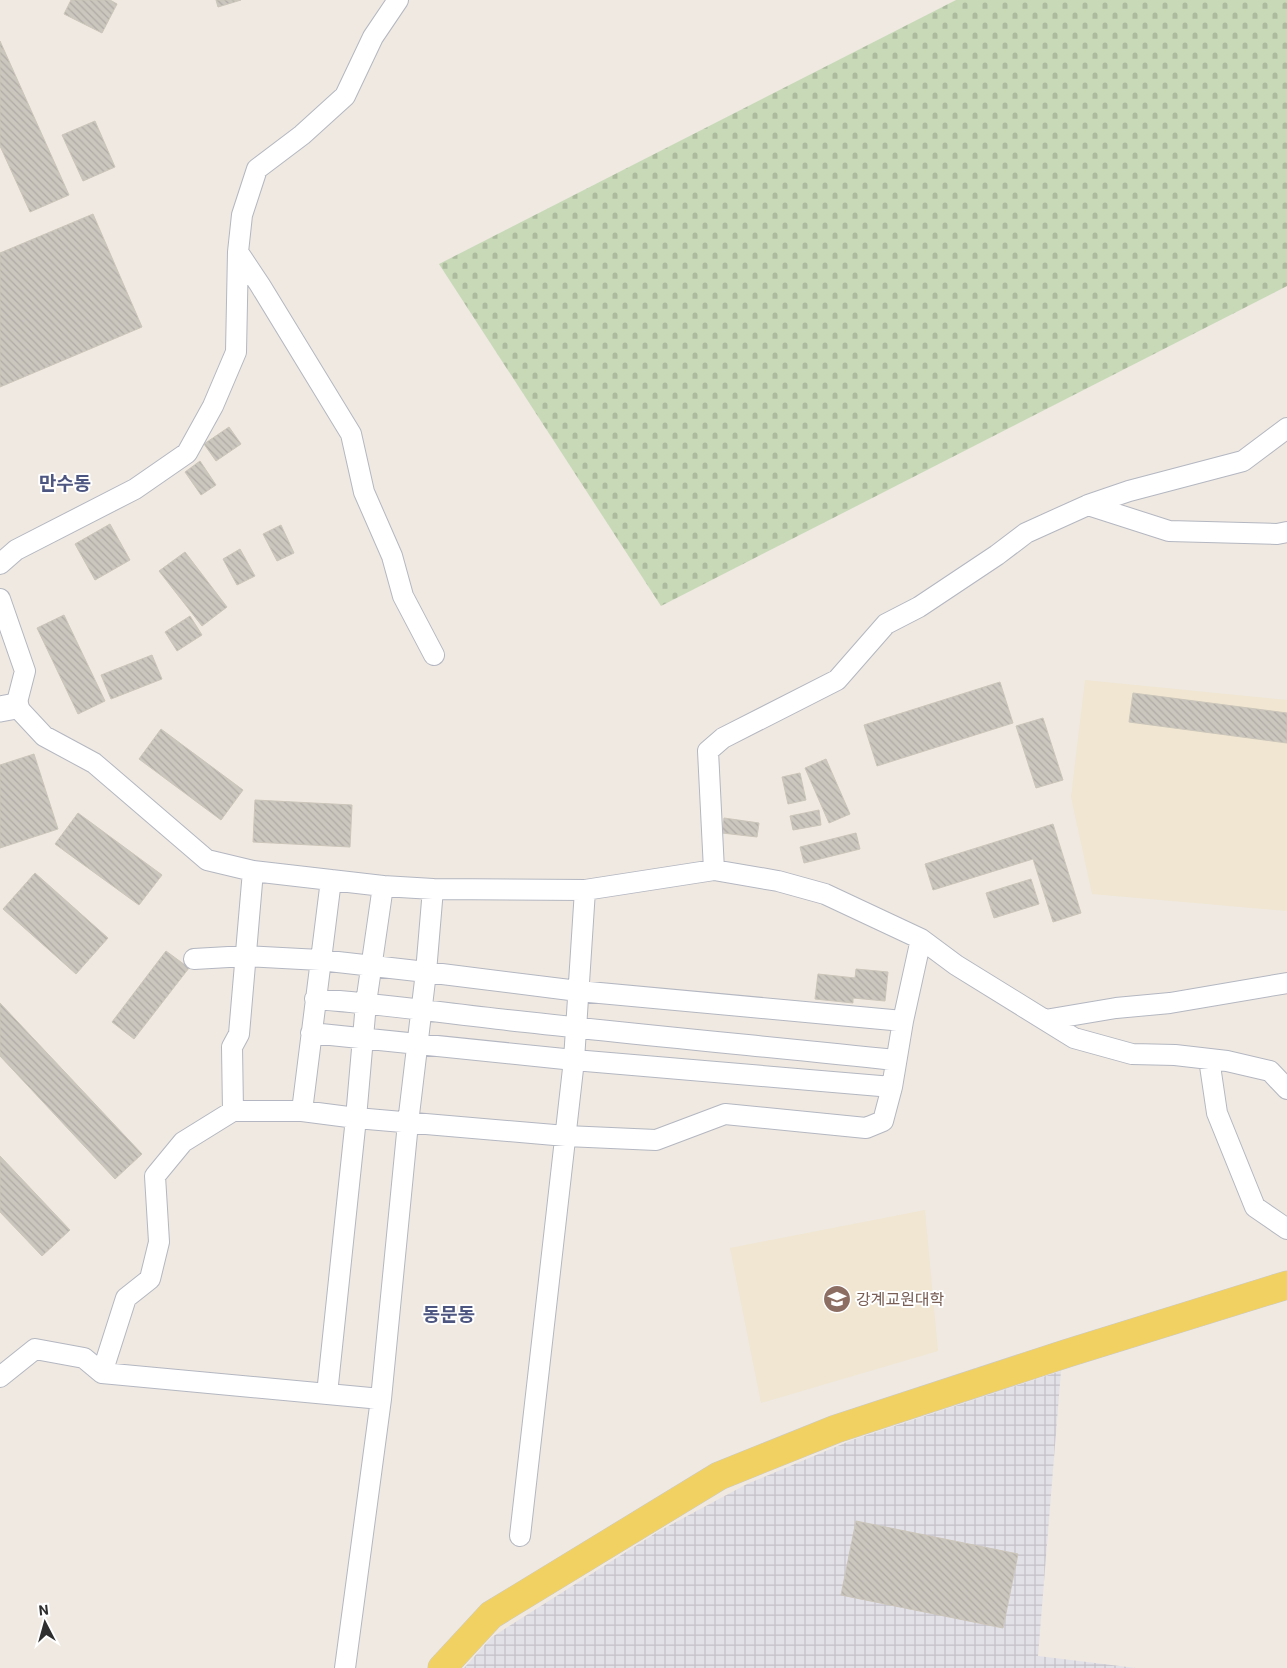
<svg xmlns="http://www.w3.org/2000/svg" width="1287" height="1668" viewBox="0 0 1287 1668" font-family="Roboto,'Noto Sans KR',sans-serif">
	<defs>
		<pattern id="industrial-grid" width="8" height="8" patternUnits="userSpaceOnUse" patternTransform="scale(1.25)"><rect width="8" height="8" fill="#e3e1e8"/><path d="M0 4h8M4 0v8" fill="none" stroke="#c3c1c7"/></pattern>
		<pattern id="cemetery-stones" width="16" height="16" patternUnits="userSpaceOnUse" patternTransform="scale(1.25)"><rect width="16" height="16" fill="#c8d9b8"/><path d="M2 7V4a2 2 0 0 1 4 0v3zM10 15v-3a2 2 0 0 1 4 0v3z" fill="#acbb9e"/></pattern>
		<pattern id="building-back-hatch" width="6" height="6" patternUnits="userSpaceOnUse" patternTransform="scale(1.25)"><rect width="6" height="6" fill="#cbc7bf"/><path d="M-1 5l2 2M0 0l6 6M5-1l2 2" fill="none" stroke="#afaba4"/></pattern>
	</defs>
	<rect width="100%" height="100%" fill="#efe9e1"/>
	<path fill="url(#industrial-grid)" d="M1061,1371L1038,1656L1136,1668H464L492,1637L659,1531L747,1484L852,1440Z"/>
	<path fill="#f0e6d1" d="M1085,680L1287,700V911L1092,894L1071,797Z
		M925,1210L938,1351L761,1403L730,1248Z"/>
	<path fill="url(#cemetery-stones)" d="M956,0H1287V286L661,606L439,264Z"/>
	<path fill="url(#building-back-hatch)" stroke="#cbc5ba" d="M71,0H110L117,4L102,33L64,14Z
		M216,0H241L218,7Z
		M0,41L69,195L30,212L0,146Z
		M95,121L115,167L83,181L62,135Z
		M93,214L142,327L0,387V253Z
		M229,427L241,444L216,461L204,444Z
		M200,461L216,485L201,495L185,472Z
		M110,524L130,560L95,580L75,544Z
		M281,525L294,553L277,561L263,534Z
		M240,549L255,576L237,585L223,559Z
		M185,552L227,607L202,626L159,571Z
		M64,615L105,701L78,714L37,628Z
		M190,616L202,635L177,651L165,632Z
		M152,655L162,679L111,699L101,675Z
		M1000,682L1013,723L877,766L864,725Z
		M1133,693L1287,713V743L1129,722Z
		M1043,718L1063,780L1036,788L1016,726Z
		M161,729L243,790L221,820L139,759Z
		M34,754L58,829L0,848V765Z
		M826,759L850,814L829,823L805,768Z
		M800,773L806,800L788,804L782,777Z
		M255,800L352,805L350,847L253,842Z
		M819,810L821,825L793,830L790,816Z
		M78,813L162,875L139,905L55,844Z
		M724,818L759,823L757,837L722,833Z
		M1053,824L1081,913L1053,922L1033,859L933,890L925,864Z
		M856,833L860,849L804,863L800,847Z
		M35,873L108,938L76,974L3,909Z
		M1031,879L1039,904L994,918L986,893Z
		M166,951L189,968L134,1039L112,1022Z
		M856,969L888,972L885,1001L853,998V1003L815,999L818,974L855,978Z
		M0,1003L142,1154L115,1179L0,1056Z
		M0,1156L70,1230L42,1256L0,1212Z
		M856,1521L1018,1554L1003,1628L841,1595Z"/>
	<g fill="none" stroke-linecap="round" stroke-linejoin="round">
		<g stroke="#b4b7c1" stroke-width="22">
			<path id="minor" d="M238,252L260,285L351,434L364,492L392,556L403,596L434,655
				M1088,505L1169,531L1277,534L1287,532
				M0,564L16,550L135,489L187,453L213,406L236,352L238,252L242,215L257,169L302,135L345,96L373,37L398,0
				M0,599L25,671L16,706L44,736L94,763L207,860L253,871L383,886L433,889L585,890L714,870L778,881L825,894L921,939L956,965L1074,1038L1132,1054L1175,1055L1227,1061L1270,1071L1287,1089
				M714,870L708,751L723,738L837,680L886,624L919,607L997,555L1026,533L1088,505L1129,491L1243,461L1287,428
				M194,959L246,956L320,960L426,972L578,991L903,1021
				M315,999C386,1004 456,1015 526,1022C649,1036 772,1047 895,1060
				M1045,1020L1116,1008L1170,1003L1287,983
				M311,1033L574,1060L892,1087
				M1209,1059L1217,1113L1255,1207L1287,1229
				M233,1111L232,1047L239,1034L253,871
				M302,1111L331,880
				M102,1373L126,1298L150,1279L159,1242L155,1176L183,1142L233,1111H302L356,1118L566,1136L656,1140L725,1114L866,1128L883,1121L892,1087L903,1021L921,939
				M0,1377L35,1349L84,1358L102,1373L381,1399
				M327,1394L356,1118L366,1003L383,886
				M520,1536L574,1060L585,890
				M345,1668L381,1399L408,1123L426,972L433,889"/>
		</g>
		<g stroke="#b4b7c1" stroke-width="27">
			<path id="tertiary" d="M0,709L16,706"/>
		</g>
		<g stroke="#c9c9c9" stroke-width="29">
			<path id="primary" d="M442,1668L491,1615L719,1476L836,1429L1068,1353L1287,1285"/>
		</g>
		<use href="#minor" stroke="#fff" stroke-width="20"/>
		<use href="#tertiary" stroke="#fff" stroke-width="25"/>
		<use href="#primary" stroke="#f2d163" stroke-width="28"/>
	</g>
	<defs>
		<g id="university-disc" transform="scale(1.4375)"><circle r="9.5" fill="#8d6e63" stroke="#fff"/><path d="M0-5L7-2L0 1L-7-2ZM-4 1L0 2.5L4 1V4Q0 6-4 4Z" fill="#fff"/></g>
	</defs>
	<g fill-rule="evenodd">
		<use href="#university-disc" x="837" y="1299"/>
	</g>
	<g text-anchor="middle" stroke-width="4" stroke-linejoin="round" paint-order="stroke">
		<g font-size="16" fill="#785e54" stroke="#fff" text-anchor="start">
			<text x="856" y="1305">강계교원대학</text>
		</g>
		<g font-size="19" font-weight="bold" fill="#4d5680" stroke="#fff">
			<text x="65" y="490">만수동</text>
			<text x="449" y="1321">동문동</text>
		</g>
	</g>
	<g transform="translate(45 1623) rotate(354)" stroke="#ffffff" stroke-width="4" paint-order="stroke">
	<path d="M0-4L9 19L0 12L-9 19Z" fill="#2e2e2e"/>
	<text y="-8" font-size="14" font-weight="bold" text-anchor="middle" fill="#2e2e2e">N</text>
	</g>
</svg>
